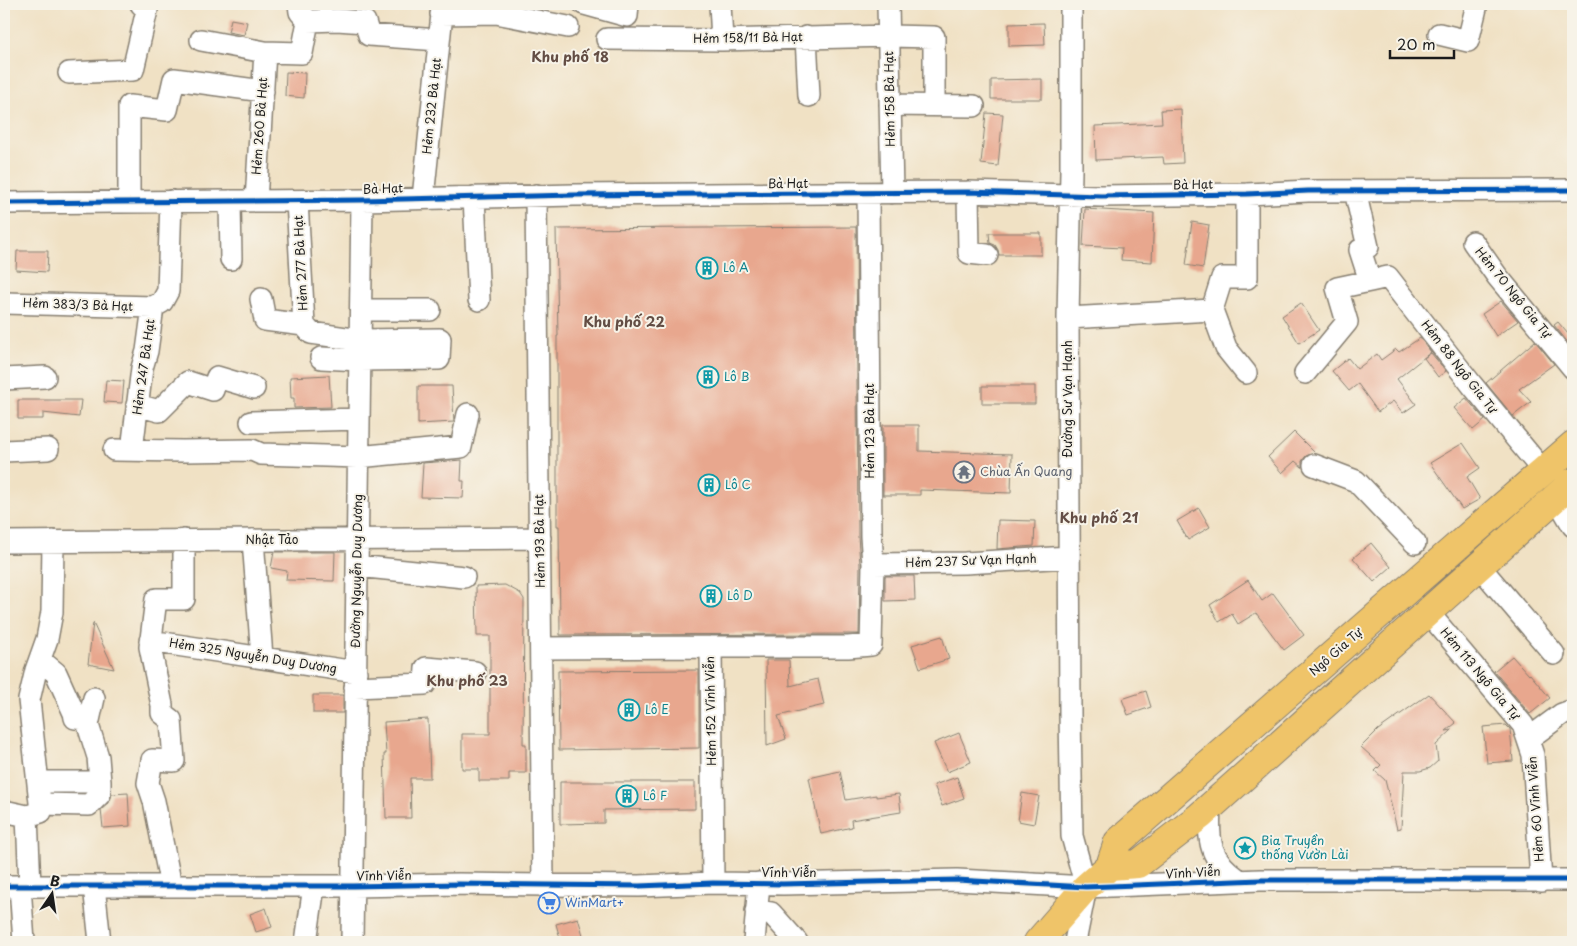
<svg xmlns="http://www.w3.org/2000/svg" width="1577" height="946" viewBox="0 0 1577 946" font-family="'Playpen Sans',sans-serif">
	<rect width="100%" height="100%" fill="#f7f3e8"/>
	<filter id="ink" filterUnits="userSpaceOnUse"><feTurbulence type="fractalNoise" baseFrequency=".02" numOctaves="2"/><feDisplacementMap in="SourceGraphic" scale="10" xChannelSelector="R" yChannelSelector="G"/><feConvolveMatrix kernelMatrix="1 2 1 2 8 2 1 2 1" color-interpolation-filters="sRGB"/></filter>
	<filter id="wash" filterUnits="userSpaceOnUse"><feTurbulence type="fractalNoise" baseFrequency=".0096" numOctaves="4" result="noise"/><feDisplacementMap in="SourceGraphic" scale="20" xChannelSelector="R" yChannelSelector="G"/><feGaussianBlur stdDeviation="1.12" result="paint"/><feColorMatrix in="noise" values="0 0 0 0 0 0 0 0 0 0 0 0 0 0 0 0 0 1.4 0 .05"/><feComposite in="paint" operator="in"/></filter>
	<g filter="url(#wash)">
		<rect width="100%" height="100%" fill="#f0e1c4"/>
		<g id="blocks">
			<path fill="#e8a78e" d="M231,19L247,22L244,35L228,32Z
				M1044,23L1045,45L1009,46V24Z
				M286,72L305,73L304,98L285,96Z
				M1042,79V99H991V80Z
				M1181,109L1183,163L1164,164L1163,157L1096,160L1095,126L1162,123L1161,110Z
				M986,113L1003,114L998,166L981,164Z
				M1085,209L1154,213L1152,262L1121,260L1122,248L1083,246Z
				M1192,222L1209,225L1203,268L1186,265Z
				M856,227L858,536L860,564L859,634L560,635L559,526H557V336H558L556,229Z
				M989,233H1041V255H999L998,250L995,245L990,243Z
				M17,251H48L47,272L16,270Z
				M1501,301L1518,321L1496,336L1482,314Z
				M1301,303L1319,330L1299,343L1282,316Z
				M1558,322L1573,340V349L1554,325Z
				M1420,338L1431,352L1397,379L1416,404L1403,413L1393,401L1378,412L1358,384L1349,391L1332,371L1348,358L1357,369L1377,354L1381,360L1396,349L1399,352Z
				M1535,341L1554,364L1519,389L1531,402L1513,416L1486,383Z
				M1431,353L1446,371L1438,377L1424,358Z
				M329,375L331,407L294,408V398H291L290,377Z
				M106,380L124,381L122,403L104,402Z
				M418,386H452L454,422L418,424Z
				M982,386H1035V404H982Z
				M1466,398L1485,420L1473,430L1454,408Z
				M18,400H81L79,417L43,413V419H18Z
				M883,425H919V451L1012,454L1011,493L920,490V495H883Z
				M1294,432L1315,453L1306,456L1302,461V467L1295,461L1282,473L1268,457Z
				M1463,443L1480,468L1467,477L1480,499L1462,509L1430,463Z
				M462,460L461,481H464L463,498L421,497L423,463Z
				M1199,508L1210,527L1188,540L1177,521Z
				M998,520L1035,521L1034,546L997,549Z
				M1371,543L1391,567L1374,582L1353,558Z
				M274,552H335L334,581L286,580L287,571L271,568Z
				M885,576H914L915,600L885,601Z
				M1248,580L1262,601L1273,593L1304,635L1284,650L1256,613L1238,624L1232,614L1219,622L1210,605Z
				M505,585L520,593L524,599L523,744H526V773H509V781H479V769H462V734H490V636H477L476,586Z
				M93,623L114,669L88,664Z
				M942,636L949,659L920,668L912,645Z
				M1512,656L1529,675L1530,674L1550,698L1530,714L1494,671Z
				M766,660H789L790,686L818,679L824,705L778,716L786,739L767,746Z
				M699,670V748L559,750L558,671Z
				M1146,691L1151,707L1128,715L1122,699Z
				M1429,694L1456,723L1446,731L1452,730L1436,745L1438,761L1430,768L1420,771H1404L1401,828L1397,829L1385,780L1375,771L1381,765L1361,747L1378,730Z
				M313,695H343V713H313Z
				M428,719L430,778H410L411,818H386L384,754H386L384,722Z
				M1506,725L1510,729L1513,761L1487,763L1483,727Z
				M959,733L971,762L947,772L934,743Z
				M840,771L846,800L876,795V797L899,794L901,812L851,820L852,827L821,834L809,778Z
				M957,777L964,798L942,806L934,785Z
				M560,782H695V809L604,810V823L560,824Z
				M128,793L130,826L103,828L101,810L109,803L112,794Z
				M1022,793L1039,796L1034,824L1018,821Z
				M266,908L272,927L256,932L250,914Z
				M578,918L585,942H561L556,924Z"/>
		</g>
	</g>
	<g filter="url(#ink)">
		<use href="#blocks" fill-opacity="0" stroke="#867e70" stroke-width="1"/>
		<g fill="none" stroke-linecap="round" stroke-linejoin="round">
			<g stroke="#867e70" stroke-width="24">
				<path id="minor" d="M584,4L627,16L628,4
					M720,4L722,40
					M888,4L892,193
					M1071,4V171L1068,318L1070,713L1072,836L1086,887L1075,942
					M441,14L496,13L568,27
					M308,21L337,20L365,22L369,35L439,40
					M1439,34L1468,41L1477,4
					M806,37L809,96
					M607,39L722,40L889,36L934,37V105
					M201,40L265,52
					M69,73L133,70L147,10L141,4
					M890,105L974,106
					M968,192L969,253L987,255
					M536,195L543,886
					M474,197L479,300
					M423,198L443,4
					M230,201L231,259
					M256,201L265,52L302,53L308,21L300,12L299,4
					M297,201L304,325
					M129,202V106L167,110L174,79L263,91
					M4,203L362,200L574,195L968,192L1101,196L1247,194L1308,191L1573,190
					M1473,242L1497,276L1573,368
					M1370,281L1388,277L1472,385L1543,471
					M261,299L265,320L304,325L311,333L360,340L440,339L439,359L360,360L321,358
					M4,303L153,307
					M361,310H430
					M1212,310L1222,278H1247V194
					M1068,318L1212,310L1226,348L1246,373
					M1305,373L1347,322L1337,288L1370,281L1360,250L1368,247L1355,191
					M4,379L45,377
					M137,405L159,411L188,382L213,390L217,377L254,388
					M251,422L359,419
					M114,450L183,451L252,450L261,454L358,457L461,447L468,414
					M132,450L142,368L147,351L153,307L162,302L168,291L171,201
					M4,451L48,449
					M1314,465L1356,481L1415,543
					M1556,497L1573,526
					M253,540L262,657
					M4,542L540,538
					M873,564L965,563L1069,557
					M357,566L464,577
					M1480,567L1554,654
					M1427,611L1523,725L1533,755L1541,881
					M150,641L356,672
					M541,648L711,647
					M40,660L56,673L74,713L75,718L89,719
					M355,687L425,684L426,668L475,672V675
					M1528,739L1562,714L1573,710
					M38,782H100L98,757L88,725L94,698
					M40,804L89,805L100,794V782
					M1210,807C1208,842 1209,859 1239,880
					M4,811L27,816
					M713,883L711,647H848L871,645L873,564L871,536L868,193
					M4,886H353L459,884L639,886L713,883L783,884L957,880L1086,887L1260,880H1573
					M20,886L24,942
					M30,886L27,816L41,812L29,700L36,670L47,639L52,612L53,541
					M94,886L100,942
					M171,886L154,801L148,783L152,760L174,761L171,720L162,713V705L150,647L156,599H184V540
					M756,911L771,913L797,942
					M306,942L314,886
					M352,942L362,200
					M754,942L759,883"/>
			</g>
			<g stroke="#867e70" stroke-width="30">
				<path id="major" d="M1110,866L1138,864L1200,816L1573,482
					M1038,942L1086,887L1110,866L1118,842L1573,445"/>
			</g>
			<use href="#minor" stroke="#fff" stroke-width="21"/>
			<use href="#major" stroke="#efc469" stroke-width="28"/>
			<g stroke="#f7f3e8" stroke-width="8">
				<path id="cycleway" d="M4,203L362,200L574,195L968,192L1101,196L1247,194L1308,191L1573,190
					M4,886H353L459,884L639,886L713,883L783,884L957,880L1086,887L1260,880H1573"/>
			</g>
			<use href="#cycleway" stroke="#0057b8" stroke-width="5"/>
		</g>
	</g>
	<defs>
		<g id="building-ring" transform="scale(1.125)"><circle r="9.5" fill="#f7f3e8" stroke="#0f9aa8" stroke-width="1.5"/><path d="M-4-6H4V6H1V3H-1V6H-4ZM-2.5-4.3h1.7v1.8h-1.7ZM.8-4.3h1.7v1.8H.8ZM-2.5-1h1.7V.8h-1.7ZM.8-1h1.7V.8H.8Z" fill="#0f9aa8"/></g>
		<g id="temple-ring" transform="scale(1.125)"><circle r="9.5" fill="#f7f3e8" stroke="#6b7280" stroke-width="1.5"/><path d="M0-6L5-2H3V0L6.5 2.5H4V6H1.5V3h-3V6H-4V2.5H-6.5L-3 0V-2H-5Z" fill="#6b7280"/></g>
		<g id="sight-ring" transform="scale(1.125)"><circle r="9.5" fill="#f7f3e8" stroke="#0f9aa8" stroke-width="1.5"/><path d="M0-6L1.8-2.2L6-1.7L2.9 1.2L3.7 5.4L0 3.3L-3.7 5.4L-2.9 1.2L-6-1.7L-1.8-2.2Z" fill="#0f9aa8"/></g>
		<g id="supermarket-ring" transform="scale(1.125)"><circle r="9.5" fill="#f7f3e8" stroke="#3f7fe0" stroke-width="1.5"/><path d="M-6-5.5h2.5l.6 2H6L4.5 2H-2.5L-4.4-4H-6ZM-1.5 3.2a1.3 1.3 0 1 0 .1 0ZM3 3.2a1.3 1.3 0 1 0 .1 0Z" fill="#3f7fe0"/></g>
	</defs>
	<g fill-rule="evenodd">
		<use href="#building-ring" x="707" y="268"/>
		<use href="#building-ring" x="708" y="377"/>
		<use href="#temple-ring" x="964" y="472"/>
		<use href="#building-ring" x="709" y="485"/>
		<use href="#building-ring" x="711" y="596"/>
		<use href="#building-ring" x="629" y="710"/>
		<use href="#building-ring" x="627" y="796"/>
		<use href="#sight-ring" x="1245" y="848"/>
		<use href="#supermarket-ring" x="549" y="903"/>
	</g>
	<g text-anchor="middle" stroke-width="4" stroke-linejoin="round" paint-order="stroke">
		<g font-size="12" fill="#1c1c1c" stroke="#f7f3e8">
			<text transform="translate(748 38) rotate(-1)" y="4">Hẻm 158/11 Bà Hạt</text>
			<text transform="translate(890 99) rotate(-91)" y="4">Hẻm 158 Bà Hạt</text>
			<text transform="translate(432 106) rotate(-84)" y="4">Hẻm 232 Bà Hạt</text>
			<text transform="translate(260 126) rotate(-86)" y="4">Hẻm 260 Bà Hạt</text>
			<text x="788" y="188">Bà Hạt</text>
			<text transform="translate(1193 185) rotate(-1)" y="4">Bà Hạt</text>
			<text transform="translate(383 189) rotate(-2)" y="4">Bà Hạt</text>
			<text transform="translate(301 263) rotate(-93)" y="4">Hẻm 277 Bà Hạt</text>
			<text transform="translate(1513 293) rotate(51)" y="4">Hẻm 70 Ngô Gia Tự</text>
			<text transform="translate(78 305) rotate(2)" y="4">Hẻm 383/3 Bà Hạt</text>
			<text transform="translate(144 367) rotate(-82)" y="4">Hẻm 247 Bà Hạt</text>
			<text transform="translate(1459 367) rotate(52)" y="4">Hẻm 88 Ngô Gia Tự</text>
			<text transform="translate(1068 399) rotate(-90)" y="4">Đường Sư Vạn Hạnh</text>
			<text transform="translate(870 431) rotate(-90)" y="4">Hẻm 123 Bà Hạt</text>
			<text x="272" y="544">Nhật Tảo</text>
			<text transform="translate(540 541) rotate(-91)" y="4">Hẻm 193 Bà Hạt</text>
			<text transform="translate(971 561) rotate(-2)" y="4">Hẻm 237 Sư Vạn Hạnh</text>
			<text transform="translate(357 571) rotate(-89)" y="4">Đường Nguyễn Duy Dương</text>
			<text transform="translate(1336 652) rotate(-41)" y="4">Ngô Gia Tự</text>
			<text transform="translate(253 656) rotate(9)" y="4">Hẻm 325 Nguyễn Duy Dương</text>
			<text transform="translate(1480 674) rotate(50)" y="4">Hẻm 113 Ngô Gia Tự</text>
			<text transform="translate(711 711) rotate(-91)" y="4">Hẻm 152 Vĩnh Viễn</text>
			<text transform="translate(1536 809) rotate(-94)" y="4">Hẻm 60 Vĩnh Viễn</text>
			<text x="789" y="877">Vĩnh Viễn</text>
			<text transform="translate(1193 873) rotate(-3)" y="4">Vĩnh Viễn</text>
			<text transform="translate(384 876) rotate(-1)" y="4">Vĩnh Viễn</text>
		</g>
		<g font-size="12" fill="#0d838f" stroke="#f7f3e8" text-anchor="start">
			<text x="723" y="272">Lô A</text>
			<text x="724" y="381">Lô B</text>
			<text x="725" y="489">Lô C</text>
			<text x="727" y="600">Lô D</text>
			<text x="645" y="714">Lô E</text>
			<text x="643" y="800">Lô F</text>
			<text x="1261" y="845">Bia Truyền<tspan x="1261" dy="14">thống Vườn Lài</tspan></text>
		</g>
		<g font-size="12" fill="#5b616d" stroke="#f7f3e8" text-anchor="start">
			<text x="980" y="476">Chùa Ấn Quang</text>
		</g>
		<g font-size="12" fill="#366cbe" stroke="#f7f3e8" text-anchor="start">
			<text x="565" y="907">WinMart+</text>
		</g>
		<g font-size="14" font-weight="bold" fill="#634d44" stroke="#f7f3e8">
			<text x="570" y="62">Khu phố 18</text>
			<text x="624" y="327">Khu phố 22</text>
			<text x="1099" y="523">Khu phố 21</text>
			<text x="467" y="686">Khu phố 23</text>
		</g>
	</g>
	<rect width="1577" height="946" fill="none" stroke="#f7f3e8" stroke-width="20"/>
	<g transform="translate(52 894) rotate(13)" stroke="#f7f3e8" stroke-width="4" paint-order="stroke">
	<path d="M0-4L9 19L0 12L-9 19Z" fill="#1c1c1c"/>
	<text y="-8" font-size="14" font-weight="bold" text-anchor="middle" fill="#1c1c1c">B</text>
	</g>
	<path d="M1390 50v8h64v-8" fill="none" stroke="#1c1c1c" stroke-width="2.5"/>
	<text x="1397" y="50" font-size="15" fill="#1c1c1c" stroke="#f7f3e8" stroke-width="4" paint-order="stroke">20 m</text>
</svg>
